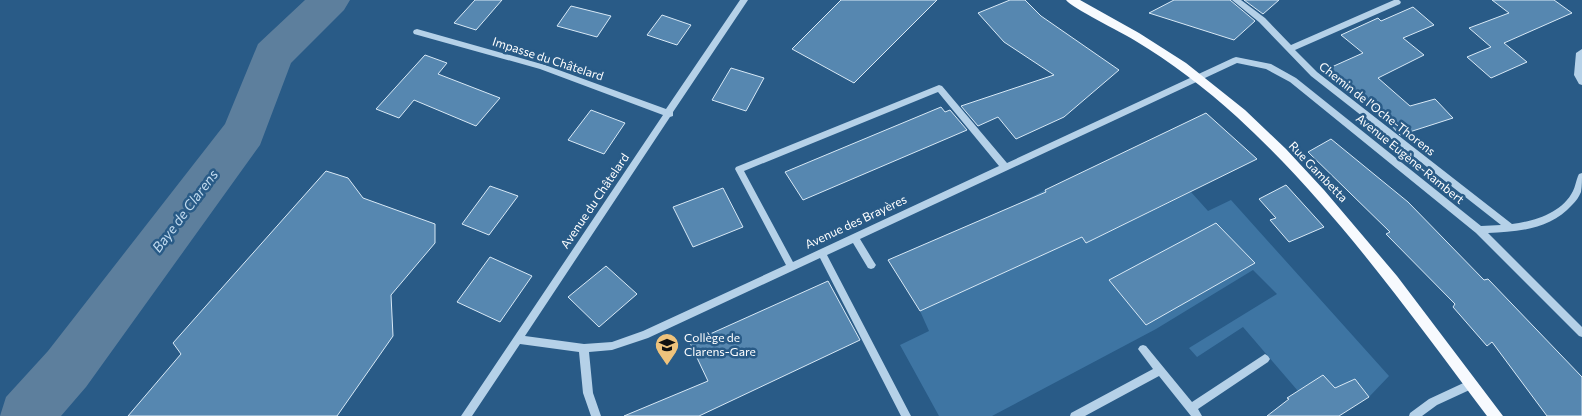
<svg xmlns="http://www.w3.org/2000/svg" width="1582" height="416" viewBox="0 0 1582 416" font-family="Commissioner,sans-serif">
	<rect width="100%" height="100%" fill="#295b87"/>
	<path fill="#3e75a3" d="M1045,190L1086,243L1191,192L1208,211L1231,200L1389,376L1369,397L1355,379L1335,388L1323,375L1298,391L1243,327L1197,357L1189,348L1277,294L1253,270L1156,329L992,416H939L900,345L929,331L920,311L1047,253L1012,207Z"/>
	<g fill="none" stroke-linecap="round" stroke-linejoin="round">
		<path fill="#5d7f9d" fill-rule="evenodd" d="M305,0H350L344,10L291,63L260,145L86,387L61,416H0L6,397L48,351L225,124L258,44Z"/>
	</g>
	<path fill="#5687b0" stroke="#d8e9f6" d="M475,0H502L476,30L454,23Z
		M841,0H937L854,83L792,49Z
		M1010,0H1025L1041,16L1119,70L1064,117L1016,139L998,117L978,126L961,106L1054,75L1004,42L978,13Z
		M1174,0H1230L1255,21L1234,40L1149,13Z
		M1244,0H1279L1263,14Z
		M1492,0H1554L1572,13L1504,43L1527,62L1491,78L1467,57L1491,47L1469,28L1509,13Z
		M571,6L611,16L597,37L557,26Z
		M1413,7L1434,25L1403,38L1424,55L1378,78L1410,106L1435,99L1453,118L1400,135L1363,94L1356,98L1325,70L1363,53L1341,35L1378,18L1381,21Z
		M662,15L691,25L677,45L647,35Z
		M425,55L447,63L438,74L500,98L476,126L414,100L399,118L376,109Z
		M731,68L764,78L746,111L712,100Z
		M941,107L945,112L950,110L967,130L803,200L785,172Z
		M591,110L625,123L604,154L568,140Z
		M1206,113L1257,159L1086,243L1082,237L920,311L888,260L1046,192L1045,190Z
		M1331,139L1408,202L1484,280L1488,279L1582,377V416H1547L1492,342L1487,346L1453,307L1455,304L1386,234L1390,232L1308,152Z
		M326,171L348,178L363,198L435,224V243L391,295L393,336L337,416H128L181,354L173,343Z
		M1286,185L1324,227L1289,242L1270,220L1276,218L1259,199Z
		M490,186L518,196L489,235L462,224Z
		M723,188L743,227L693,247L673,207Z
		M1216,223L1255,263L1146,325L1109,280Z
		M490,257L532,276L500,322L457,302Z
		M606,266L637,294L599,327L568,297Z
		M828,281L860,340L699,416H624L708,381L690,343Z
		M1323,375L1335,388L1355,379L1369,397L1339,416H1267L1289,399L1287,398Z"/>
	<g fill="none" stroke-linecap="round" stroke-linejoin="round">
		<path fill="#b5d1e8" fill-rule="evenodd" d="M740,0H748L673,112V116L670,117L525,336L584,344L612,342L643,331L786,265L735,169L736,167L939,85L942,86L1007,163L1233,58L1236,57L1271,64L1296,78L1481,226L1501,225L1311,76L1259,22L1232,0H1241L1265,18L1291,45L1394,0H1399L1401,2L1400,4L1295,50L1317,72L1512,224C1535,221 1562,213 1573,191C1575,187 1576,181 1578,176L1579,174L1582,173C1582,179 1582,186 1581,192C1579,197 1576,201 1572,205C1551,229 1518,232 1488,233L1582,327V337L1579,336L1476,233L1290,82L1266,69L1237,63L860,239L874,262L876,265L874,268L871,269L868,268L853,243L827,255L911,416H901L820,258L648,338L612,350L589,352L593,393L601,416H591L583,393L579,352L520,344L472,416H461L663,115L540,69L414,34L413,32L414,30L417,29L545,65L666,109ZM938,92L999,166L793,262L744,171Z
			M1582,49V85L1579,84L1574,75L1576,53Z
			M1143,345L1146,346L1192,402L1262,356L1265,354L1268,356L1270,359L1268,362L1198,409L1202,416H1191L1159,376L1085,416H1070L1071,413L1153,369L1138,349L1140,346Z
			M1472,379L1476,381L1477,384L1476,387L1437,405L1422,416H1409L1410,413L1429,399Z"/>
		<path fill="#f7fafe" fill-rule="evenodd" d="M1066,0H1080L1139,33L1186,63L1245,110L1286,149L1324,190L1397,276L1503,416H1487C1409,312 1333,205 1237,117C1205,88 1171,62 1134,40C1121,32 1072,8 1066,0Z"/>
	</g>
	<defs>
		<g id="school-pin" transform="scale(1.25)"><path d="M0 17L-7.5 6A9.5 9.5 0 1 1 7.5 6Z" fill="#efc37c" stroke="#295b87"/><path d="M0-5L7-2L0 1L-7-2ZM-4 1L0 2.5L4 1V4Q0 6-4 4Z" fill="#111"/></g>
	</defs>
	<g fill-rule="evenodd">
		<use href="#school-pin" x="667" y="345"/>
	</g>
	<g text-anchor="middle" stroke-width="5" stroke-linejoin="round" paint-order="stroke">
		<g font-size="12" fill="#fff" stroke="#295b87">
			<text transform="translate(548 59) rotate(18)" y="4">Impasse du Châtelard</text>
			<text transform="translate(1377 109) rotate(38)" y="4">Chemin de l'Oche-Thorens</text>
			<text transform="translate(1410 159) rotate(39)" y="4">Avenue Eugène-Rambert</text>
			<text transform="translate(1318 172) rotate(46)" y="4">Rue Gambetta</text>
			<text transform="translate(595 201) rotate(-56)" y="4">Avenue du Châtelard</text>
			<text transform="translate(856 222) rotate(-25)" y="4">Avenue des Brayères</text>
		</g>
		<g font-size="12" fill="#fff" stroke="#295b87" text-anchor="start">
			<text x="684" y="342">Collège de<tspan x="684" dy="14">Clarens-Gare</tspan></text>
		</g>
		<g font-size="14" font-style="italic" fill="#c0daef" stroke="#295b87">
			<text transform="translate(185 211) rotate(-53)" y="5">Baye de Clarens</text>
		</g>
	</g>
</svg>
